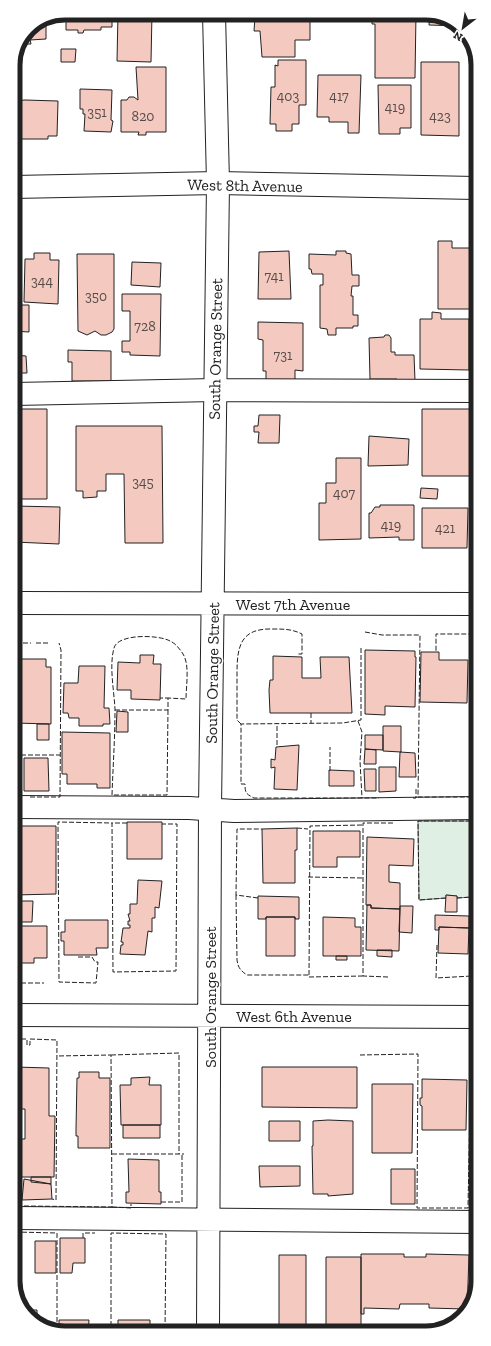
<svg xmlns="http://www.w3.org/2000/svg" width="491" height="1346" viewBox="0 0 491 1346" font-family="'Zilla Slab',serif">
	<rect width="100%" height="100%" fill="#fff"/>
	<path fill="#e0efe3" stroke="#6f6f6f" d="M418,821H472V897L457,898V896L446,895V898L419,900Z"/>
	<path fill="#f3c9c0" stroke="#222" d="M66,13H112V27H101V30H84L83,33H78V30H66Z
		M118,13H152L151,62L117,61Z
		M261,13H296V15H310V40H295V57H262L260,31H254L255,17H260Z
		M372,13H416L415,78H375V24H372Z
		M430,13L458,24L459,26L429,25Z
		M46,21V39L30,40L31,44H22L28,28Z
		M61,49H76L75,62H61Z
		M278,60H306V105H299V124H292V131H276V124H270L271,87H275V65L278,66Z
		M421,62H459V136L421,135Z
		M136,67H166V132H146V135H138L139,132H121V100H127L129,97H134L138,100Z
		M318,75H361L359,133H348V122H329V117H317Z
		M378,85H411V128H400V134H379Z
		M80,89L112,90L111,120L113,121L111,132L84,131L85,114H83V109H80Z
		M25,100L58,101L57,136H48V139H18V136H13V101Z
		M438,241H452V248H470V309H438Z
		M472,249H476L477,313H475L474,283H472Z
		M289,251L291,299H258L259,252Z
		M336,251H346V253L351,254L352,275H359V286H352L351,296H353V315H358V326H353V328H336V335H328L327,329L320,328V285H323V274H312L311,269H309V254L336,255Z
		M34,253H50V260H59L58,304L24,302L25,259H34Z
		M77,254H114V329L112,332L106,335H101L95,331L87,335L78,331Z
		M132,262L161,263L160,287L131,285Z
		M122,294H161L160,356L130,355V352H122V341H130V311H122Z
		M13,305H29V332L13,331Z
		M432,312L441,313V319H469V370L420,369V319H432Z
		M258,322L303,323V371L295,370V385H266V371H263V340L258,339Z
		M385,335H389L391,338V352H395V355H414L415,381H397V379H370L369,338L384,337Z
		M68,350L111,351V381H72V362H68Z
		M14,355L26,356L27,373H14Z
		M15,409H47V499H15Z
		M422,409H471L472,476H422Z
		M259,415H280L279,443H258L259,432H254V426H258Z
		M76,426H162L163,543H125L124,474H106V491H97V497L83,498V491H76Z
		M369,436L409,439L408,465L368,466Z
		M336,458H361V539L319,540V503H326V483H336Z
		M476,478H477L476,521Z
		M421,488L438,489L437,499L420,498Z
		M380,505H414V540H399V537L369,538V513H371L375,507H380Z
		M14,506L60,507L59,544L14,542Z
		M422,508H468L467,548H422Z
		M365,650L415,651V657H416L415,707L385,706V715L365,714Z
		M421,652H439V660H468L467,703L420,702Z
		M140,655H154L153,664H161L160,700L131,699V690H117L118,662L140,663Z
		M273,656L302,657V678H321L320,657H349L352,713H270L269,690L270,680H273Z
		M19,659H46V667H51V724L14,723V667H19Z
		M79,666H105L104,708H109L110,724H103V726H79V718H69L68,713H63L64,683H78Z
		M117,711L128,712V732H116Z
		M37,724H49V740H37Z
		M383,726H401V752L383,751Z
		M62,732L110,733V788H97V784H67V774H62Z
		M365,735H383V750L365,749Z
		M299,745L297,790L274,789L275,767L271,768V759L275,760L276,747Z
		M365,749L376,750V764H364Z
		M400,752L415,753L416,777H399Z
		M24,758H48L49,791H24Z
		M379,767H396V791L379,792Z
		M364,769H376V791H365Z
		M329,770L354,771V786H329Z
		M127,822H162V859H127Z
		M18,826H56V894L14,895V868H18Z
		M297,828V850H295V883H263L262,829Z
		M313,831H360V857H337V867H313Z
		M367,837L414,839L413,866L389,865V882L400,883V909L371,908V905H366Z
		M138,880L162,881L159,908L155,907V918H152V932L148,931L145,955L120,954L121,945H123V942H121L123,928H130V925H128V921H130L128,914H130V904H137Z
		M446,895L457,896V912H445Z
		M258,896L299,897V919H295V917H266V919H258Z
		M14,901H33L32,922H14Z
		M367,905H371V908L400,909L399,951L366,950Z
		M400,906H413L412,933L399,932Z
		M435,915L469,916V928L439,927V930H435Z
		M266,917H295V956H266Z
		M323,917L355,918V927H361V956H323Z
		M65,920H108V948H96L97,955H64V941H61V932H65Z
		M14,926H47V958H34V963H20V958L14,957Z
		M439,927L469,928L468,954L438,953Z
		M474,942H477L478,953H474Z
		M377,950H392V957L377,956Z
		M336,956H347V960H336Z
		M15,1067L49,1068V1116H55L54,1177H20V1139H25V1109H15Z
		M262,1067H357V1108L262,1107Z
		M79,1072H99V1078H110V1148H78V1136H76V1129L77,1078H79Z
		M472,1072H478V1126H472Z
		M150,1077L149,1085H161V1125H121L120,1085H131V1078Z
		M422,1079L467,1080L466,1130H422V1106L420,1105V1098H422Z
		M372,1084H413L412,1153H372Z
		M328,1120L353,1121V1194L328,1196V1194H313L312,1146H313V1121Z
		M269,1121H300V1141H269Z
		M123,1125H160V1138H123Z
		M128,1159L159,1160V1192H161V1204L126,1203V1192H129Z
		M259,1166H300V1186L260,1187Z
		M391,1169H415V1204H391Z
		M31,1177H51V1184L31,1182Z
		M24,1179L51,1184L52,1199L22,1200Z
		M60,1238H85V1263H73L72,1273H60Z
		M35,1241H56V1273H35Z
		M361,1254H404V1257H426V1254L469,1255L467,1312L465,1314V1309L429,1308V1304H400L399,1309L364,1308V1314H361Z
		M279,1255H306V1332H279Z
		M326,1257H361V1332H326Z
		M25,1310H37V1324L33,1322Z
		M59,1320H89L88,1333L59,1332Z
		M118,1320H150V1332L118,1333Z"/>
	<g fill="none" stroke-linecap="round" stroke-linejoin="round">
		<g stroke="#222" stroke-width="24">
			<path id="minor" d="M13,187L218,183L476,188
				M14,394L215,390L477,391
				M14,603L477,604
				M14,807L189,808L234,811L477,808
				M14,1015L478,1017
				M15,1218L478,1222
				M208,1332L210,809L218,183L214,13"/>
		</g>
		<use href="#minor" stroke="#fff" stroke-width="22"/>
		<path stroke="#222" stroke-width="1" stroke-dasharray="5 2" stroke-linecap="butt" d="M365,632L382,635H420L418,797H473L472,634H436V652
			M23,643H31
			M36,643H48
			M361,648V720L343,723L241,724V784H245C245,793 246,794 254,798H379
			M115,710H168V698H160
			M168,710L167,795H112C113,766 115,738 115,709C114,690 109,666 114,648C118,633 160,635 170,641C175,643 180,649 183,654C190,665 186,686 186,699L168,698
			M311,713V723
			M358,721L362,732L360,761L362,798
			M241,724L237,720C237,707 237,693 237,680C237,653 236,628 272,629C284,629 292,629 302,634V654H298
			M277,745V723
			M14,755H60
			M330,771V747
			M30,797H60L61,650L59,643
			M413,798H416V789
			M127,823H112L113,972L176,971L177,824H162
			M297,828L308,829
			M308,877L363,878
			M236,895L237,960C238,968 241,971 247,975H309
			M258,898L236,895L237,829H262
			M446,898L419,900L418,821H472V976L478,977
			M457,898L472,897
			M437,945L436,978L472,976
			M78,957H92L95,962H98L96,983L59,982L58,822L112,823
			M363,976L309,977L310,826L363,825
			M388,977L363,976V823H393
			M14,983H44
			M14,1039H27V1045H30V1039L57,1040L56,1200L52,1199
			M111,1055L179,1053V1154
			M360,1055L418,1054L417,1208H468L471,1052
			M112,1154H184
			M15,1200H22
			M161,1202H182V1154
			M24,1206L112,1207L111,1055L57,1056
			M112,1207L131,1208V1204
			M15,1232L57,1233V1331
			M83,1238V1233H95
			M111,1333V1233L166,1234L165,1332"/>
	</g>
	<g text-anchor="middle" stroke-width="3" stroke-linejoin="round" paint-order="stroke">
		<g font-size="14" fill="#564c4a">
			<text x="288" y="101">403</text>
			<text x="339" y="101">417</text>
			<text x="395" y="112">419</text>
			<text x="97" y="117">351</text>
			<text x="143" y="121">820</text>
			<text x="440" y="121">423</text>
			<text x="274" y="281">741</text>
			<text x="42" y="286">344</text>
			<text x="96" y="301">350</text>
			<text x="145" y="331">728</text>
			<text x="283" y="360">731</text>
			<text x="143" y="487">345</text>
			<text x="344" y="498">407</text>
			<text x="391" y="530">419</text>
			<text x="445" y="533">421</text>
		</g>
		<g font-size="16" fill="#222" stroke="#fff">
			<text transform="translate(245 185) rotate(1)" y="6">West 8th Avenue</text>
			<text transform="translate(215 349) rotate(-89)" y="6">South Orange Street</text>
			<text x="293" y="610">West 7th Avenue</text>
			<text transform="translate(212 673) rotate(-89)" y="6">South Orange Street</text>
			<text transform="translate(210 997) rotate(-90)" y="6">South Orange Street</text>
			<text x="294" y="1022">West 6th Avenue</text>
		</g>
	</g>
	<path d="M0 0H491V1346H0ZM65 20H426A45 45 0 0 1 471 65V1281A45 45 0 0 1 426 1326H65A45 45 0 0 1 20 1281V65A45 45 0 0 1 65 20Z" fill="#fff" fill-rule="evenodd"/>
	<path fill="none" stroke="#222" stroke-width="5" d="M65 20H426A45 45 0 0 1 471 65V1281A45 45 0 0 1 426 1326H65A45 45 0 0 1 20 1281V65A45 45 0 0 1 65 20Z"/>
	<g transform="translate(463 28) rotate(211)" stroke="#ffffff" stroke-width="3" paint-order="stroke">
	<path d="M0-3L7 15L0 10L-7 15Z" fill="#222222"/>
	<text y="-6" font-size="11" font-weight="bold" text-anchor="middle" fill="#222222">N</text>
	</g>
</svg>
